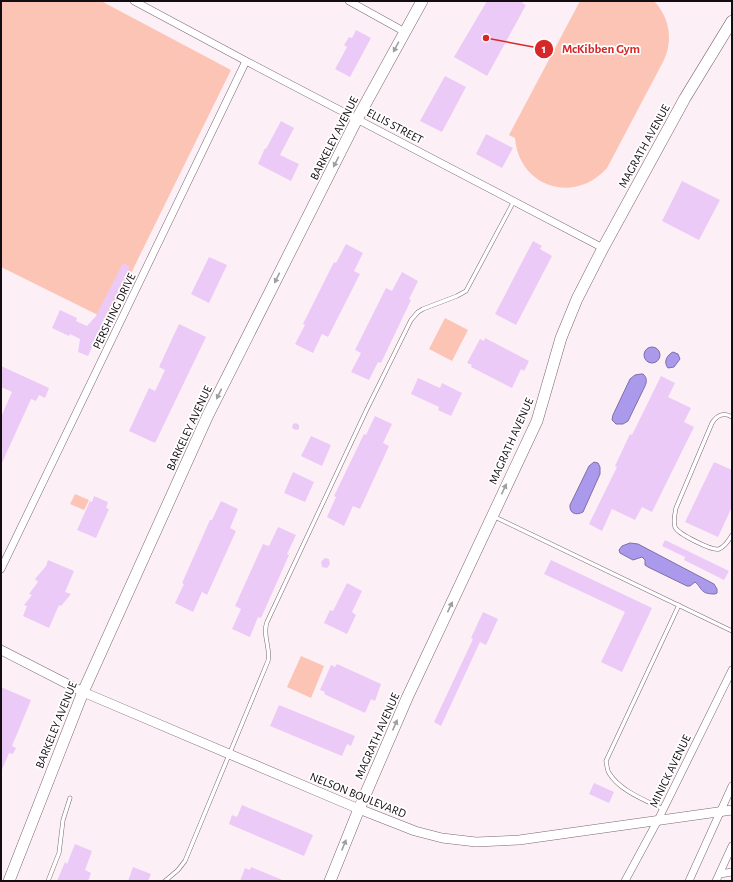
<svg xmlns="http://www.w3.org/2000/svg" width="733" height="882" viewBox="0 0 733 882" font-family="'Alegreya Sans',sans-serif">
	<rect width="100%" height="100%" fill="#fdeff6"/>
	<path fill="#fcc4b5" d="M1,1H101L231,70L108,320L1,267Z
		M580,1H654C670,18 673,40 664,60L607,168C574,205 519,187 515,138L509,135Z
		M445,318L468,330L452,361L429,349Z
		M75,494L89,500L84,510L70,504Z
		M301,656L324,666L311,698L287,687Z"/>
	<path fill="#ab9aec" stroke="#7d6faa" d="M644 355a8 8 0 1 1 16 0a8 8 0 1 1-16 0Z
		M673,352L678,354L680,359L674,367L668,368C663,362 667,355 673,352Z
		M641,374H643C647,377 647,382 645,386L628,421L623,424H616L612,420L613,415L630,379L635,375Z
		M594,462L598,463L600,467V474L583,512C576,516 569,513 570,505L589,466Z
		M630,543L638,544L714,584L717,589V593L715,594C700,594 703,589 695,582L690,586H687L648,567L645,565V560L642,557L633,560L620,553L619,550L622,546Z"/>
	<path fill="#eccaf7" d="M487,1H524L522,3L526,5L487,76L454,57Z
		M356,30L371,38L350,77L335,69L347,47L344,45L349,37L352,38Z
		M445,76L466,87L442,132L420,121Z
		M281,121L294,128L280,155L299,164L291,181L258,164L265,148L266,149Z
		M486,134L513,148L502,168L476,154Z
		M682,181L720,200L699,240L662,221Z
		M533,241L542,246L540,249L552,256L516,325L495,314Z
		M346,244L363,253L354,271L360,274L328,337L322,334L313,353L295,344L305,325L303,324L334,262L336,263Z
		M209,257L227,265L209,303L191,294Z
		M123,263L130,267L103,320L104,321L88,356L78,352L80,339L70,334L69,336L52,328L60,310L77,318L76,321L87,326L96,316Z
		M402,272L418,281L409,299L411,300L381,363L378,362L369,380L351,372L361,353L355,350L386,288L392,291Z
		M179,324L206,337L155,443L129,431L149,388L155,391L158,385L165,370L159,367Z
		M485,338L529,361L524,371L521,369L512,388L471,367L472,365L467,363L480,339L484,341Z
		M1,366L49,388L45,398L39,395L36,401L31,399L1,465V417L12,392L1,387Z
		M661,376L675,383L668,397L691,408L684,422L694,427L652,512L642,507L635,520L612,509L602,531L589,524L617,467L615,466L630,434L632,435Z
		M418,378L440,388L442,383L462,393L451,416L438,410L439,407L411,394Z
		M375,416L392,424L383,443L389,446L360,509L353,506L344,526L327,517L336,497L334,496L364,434L366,435Z
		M296,423L299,425V429L296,430L292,428L293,424Z
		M311,436L331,445L322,466L301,456Z
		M714,462L732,470V507L718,537L685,522Z
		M293,472L314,482L305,502L284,493Z
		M94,496L108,502L106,508L109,509L96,538L77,530L90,501L92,502Z
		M221,501L238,509L230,528L236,531L207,595L202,592L193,612L175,603L184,584L182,583L210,520H212Z
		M278,527L296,535L287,554L289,555L261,618L258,617L250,637L232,629L241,609L235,606L263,544L269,546Z
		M665,540L729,571L724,580L684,560L685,557L662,546Z
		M325,558L329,559L330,564L327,568L322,567L321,562Z
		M48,560L74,571L65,592L71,594L61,606L59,605L49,628L23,616L27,606L24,605L32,595L29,594L38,582L35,579L46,566Z
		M551,560L652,608L622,672L601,662L625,612L544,574Z
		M347,583L362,591L352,612L356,615L347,634L324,623L330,610L333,611Z
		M483,612L498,619L486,645L480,642L441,726L434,722L473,639L471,638Z
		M337,664L381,684L375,701L371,699L365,713L324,694L325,692L320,690L331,665L335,667Z
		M1,687L31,700L12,746L16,748L13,754L9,753L1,772Z
		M279,705L355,736L351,746L347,744L342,756L270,726Z
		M594,783L614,792L609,803L589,794Z
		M242,805L313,835L304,856L229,824L232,815L237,817Z
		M75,844L92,851L85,870L91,873L88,881H57L65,862L67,864Z
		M133,867L151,874L148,881H128Z
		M251,867L285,881H240L245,868L250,870Z"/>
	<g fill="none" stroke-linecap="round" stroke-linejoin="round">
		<g stroke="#7a6771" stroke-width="4.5">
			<path id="service" d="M732,417C724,412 717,415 712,423L676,508C675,513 673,521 675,527C678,534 712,551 719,549C726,546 729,540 732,535
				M495,517L732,631
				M663,809C645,800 620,791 609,773C607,770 607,765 606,761L679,605
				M48,881L59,853L63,820L70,798
				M165,881L178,870L185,861L268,661C271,648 262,635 267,622L367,409L411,320L418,312L423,309L457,296L466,291L514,201"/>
		</g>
		<g stroke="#7a6771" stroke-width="8">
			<path id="minor" d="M134,1L246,61L603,248
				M349,1L405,32
				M1,569L246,61
				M720,874L732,872
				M625,881L658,820L732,670
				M689,881L732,786
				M716,881L732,846"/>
		</g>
		<g stroke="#7a6771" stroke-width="10">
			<path id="tertiary" d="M1,650L83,692L359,809L415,831L442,838L476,842L519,840L732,810"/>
		</g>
		<g stroke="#7a6771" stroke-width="12">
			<path id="secondary" d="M9,881L83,692L208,415L357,119L422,1
				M330,881L359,809L407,698L537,421L561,338L577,299L603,248L685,98L732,21"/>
		</g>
		<use href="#service" stroke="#fff" stroke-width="3.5"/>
		<use href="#minor" stroke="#fff" stroke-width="7"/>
		<use href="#tertiary" stroke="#fff" stroke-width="9"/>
		<use href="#secondary" stroke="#fff" stroke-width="11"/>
	</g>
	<defs><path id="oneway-solid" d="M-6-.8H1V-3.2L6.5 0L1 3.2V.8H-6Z"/></defs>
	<g fill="#a19e9f">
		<use href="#oneway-solid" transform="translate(396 47) rotate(118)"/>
		<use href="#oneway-solid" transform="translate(336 162) rotate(117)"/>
		<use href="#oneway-solid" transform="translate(277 278) rotate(116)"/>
		<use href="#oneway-solid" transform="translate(219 394) rotate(116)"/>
		<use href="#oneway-solid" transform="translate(504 489) rotate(-65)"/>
		<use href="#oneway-solid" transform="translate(450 607) rotate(-65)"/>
		<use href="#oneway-solid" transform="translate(395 725) rotate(-66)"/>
		<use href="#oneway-solid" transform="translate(344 845) rotate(-68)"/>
	</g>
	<g text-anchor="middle" stroke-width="3.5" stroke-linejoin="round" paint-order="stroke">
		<g font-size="12" fill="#130c10" stroke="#fff">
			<text transform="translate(395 126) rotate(28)" y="4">ELLIS STREET</text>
			<text transform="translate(334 138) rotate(-63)" y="4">BARKELEY AVENUE</text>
			<text transform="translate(644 146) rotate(-61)" y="4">MAGRATH AVENUE</text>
			<text transform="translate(114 311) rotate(-64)" y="4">PERSHING DRIVE</text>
			<text transform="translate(189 428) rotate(-65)" y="4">BARKELEY AVENUE</text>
			<text transform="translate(511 441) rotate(-66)" y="4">MAGRATH AVENUE</text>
			<text transform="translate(56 725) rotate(-68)" y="4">BARKELEY AVENUE</text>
			<text transform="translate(377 736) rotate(-66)" y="4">MAGRATH AVENUE</text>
			<text transform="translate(670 771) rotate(-64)" y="4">MINICK AVENUE</text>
			<text transform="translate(358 795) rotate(22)" y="4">NELSON BOULEVARD</text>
		</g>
	</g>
	<path fill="none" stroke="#d62828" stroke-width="1.5" d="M486 38L544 49"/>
	<g fill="#d62828" stroke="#fff" stroke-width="1.5">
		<circle cx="486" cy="38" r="4"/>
		<circle cx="544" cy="49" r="10"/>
	</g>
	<g font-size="12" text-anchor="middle" font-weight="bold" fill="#fff">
		<text x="544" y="53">1</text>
	</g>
	<g font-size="13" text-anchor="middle" font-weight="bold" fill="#d62828" stroke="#fff" stroke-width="3.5" stroke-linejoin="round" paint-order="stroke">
		<text x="601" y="53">McKibben Gym</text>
	</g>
	<rect width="733" height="882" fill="none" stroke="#130c10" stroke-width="4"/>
</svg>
